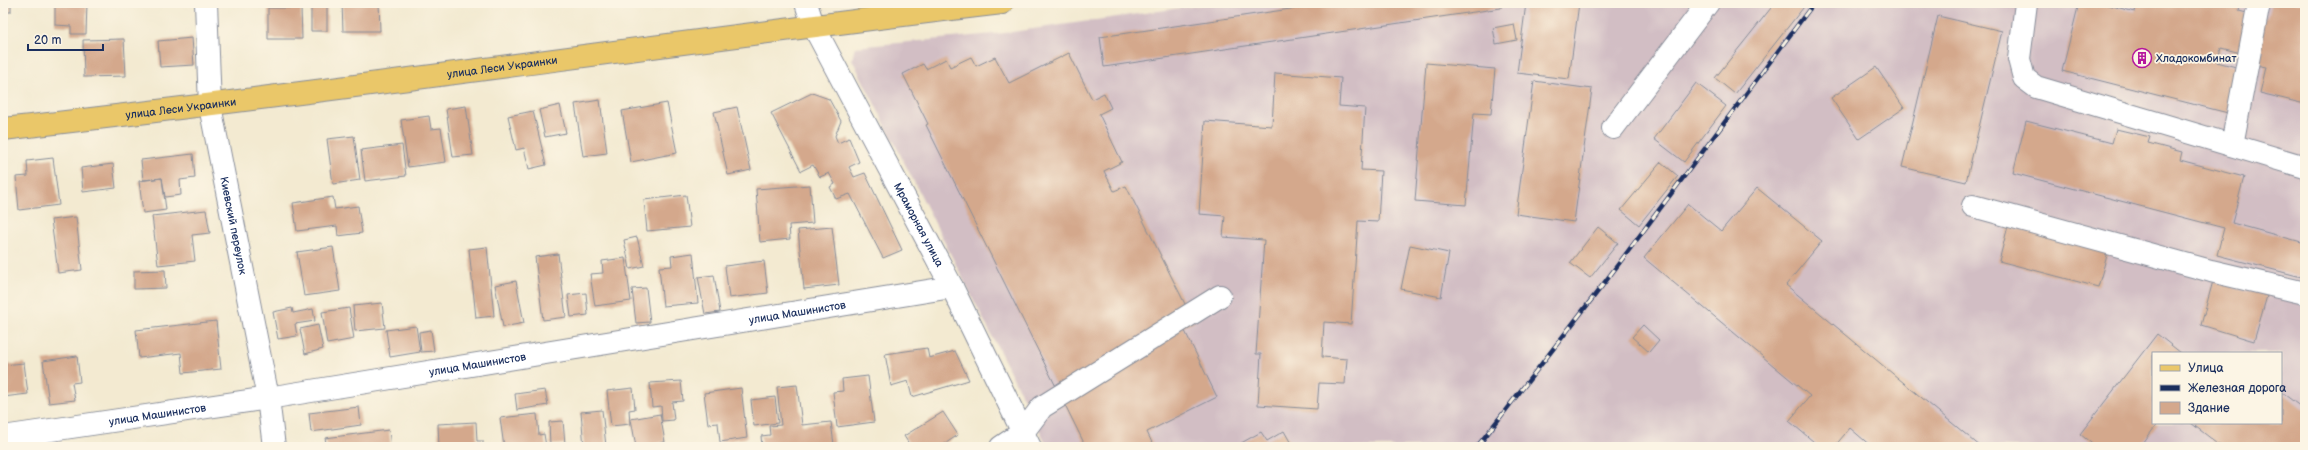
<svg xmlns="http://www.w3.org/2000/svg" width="2308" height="450" viewBox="0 0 2308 450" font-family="'Balsamiq Sans',sans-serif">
	<rect width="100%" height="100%" fill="#fcf5e5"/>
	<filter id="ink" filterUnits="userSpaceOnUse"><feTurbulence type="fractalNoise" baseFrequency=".025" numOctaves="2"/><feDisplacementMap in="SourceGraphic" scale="8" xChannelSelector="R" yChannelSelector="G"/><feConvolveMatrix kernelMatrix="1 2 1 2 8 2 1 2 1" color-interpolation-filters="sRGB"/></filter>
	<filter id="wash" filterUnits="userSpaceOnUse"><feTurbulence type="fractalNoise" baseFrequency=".012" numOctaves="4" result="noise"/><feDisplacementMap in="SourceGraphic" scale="16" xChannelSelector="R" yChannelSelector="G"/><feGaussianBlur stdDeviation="0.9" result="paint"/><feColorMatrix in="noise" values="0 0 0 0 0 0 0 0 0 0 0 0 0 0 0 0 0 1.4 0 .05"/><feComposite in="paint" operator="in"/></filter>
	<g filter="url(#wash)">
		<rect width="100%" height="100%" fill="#f3ead1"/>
		<path fill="#d2bec4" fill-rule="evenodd" d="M1215,3H2305V447H1045L1047,445L852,59L855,47L1005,33ZM2153,353H2281V423H2153Z"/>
		<g id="blocks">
			<path fill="#d4a88c" d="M3,3H11V12H3Z
				M55,3H87L86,34H71V26L55,25Z
				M311,3H327V31H311Z
				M342,3H379L380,31H343Z
				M1331,3H1501V8L1104,67L1100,37Z
				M1526,3H1579L1569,79L1517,73Z
				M1775,3H1807L1735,94L1715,78Z
				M2079,3H2101L2135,12L2137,3H2241L2239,11L2267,18L2271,3H2305V104L2260,93L2266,67L2256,65L2241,53L2221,48L2217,62L2240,68L2228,113L2062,71Z
				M268,8H301L302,39H268Z
				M1938,16L2002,31L1966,182L1902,167Z
				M1514,24L1517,40L1496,44L1493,28Z
				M192,38L194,65L160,67L158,41Z
				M124,39L126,76L84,77L83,40Z
				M1069,53L1092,99L1104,93L1111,108L1099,114L1122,162L1104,171L1114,191L1126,186L1194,322L1183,327L1217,397L1147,432L1154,447H1086L926,125L928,124L903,74L923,64L926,69L946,59L950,67L971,57L976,66L995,57L1009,83Z
				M1426,63L1495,69L1491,114L1474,113L1466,205L1415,201Z
				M1876,67L1904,108L1859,139L1831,98Z
				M1275,73L1341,78L1339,106L1365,108L1361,170L1381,171L1378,222L1358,221L1351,324L1324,322L1322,357L1347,359L1345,384L1319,383L1317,409L1258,405L1261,354H1256L1264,240L1223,237L1225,216L1199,214L1205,121L1272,126Z
				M1534,81L1592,89L1574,222L1516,214Z
				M1696,83L1726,106L1684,162L1654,139Z
				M812,93L829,99L841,121L835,136L838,143L849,138L859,162L849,167L854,177L865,173L902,250L883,258L850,194L836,199L830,187L835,184L829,173L820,177L813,165L801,171L771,113Z
				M600,100L607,153L583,156L575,104Z
				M667,103L677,153L631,162L622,111Z
				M560,105L566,133L545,137L539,110Z
				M466,106L473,155L453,157L446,109Z
				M737,107L751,170L728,175L714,112Z
				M533,111L546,165L529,169L524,148L516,150L508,116Z
				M429,116L431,129L441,128L446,162L408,167L401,120Z
				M2026,121L2112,143L2116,129L2150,137L2148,143L2182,152L2180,160L2244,177L2232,223L2305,243V278L2217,255L2224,228L2013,173Z
				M354,136L360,180L333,184L327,139Z
				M402,145L406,176L365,181L361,150Z
				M193,154L195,178L180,180L181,195L165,197L162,178L143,180L141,160Z
				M53,158L59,205L19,210L16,177L28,176L27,161Z
				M1661,162L1678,176L1639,225L1621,210Z
				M113,164L116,188L83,192L81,168Z
				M162,178L166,210L143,213L139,181Z
				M810,185L813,223L789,225L790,239L760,242L756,189Z
				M1757,188L1822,241L1786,285L1981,447H1872L1850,428L1834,447H1820L1789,421L1810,396L1644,258L1688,204L1721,231Z
				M686,195L690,227L647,231L644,200Z
				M333,197L335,209L358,206L362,233L338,236L337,226L297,231L293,203Z
				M206,210L210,233L192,235L195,261L158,265L152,216Z
				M76,217L82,270L58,273L51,220Z
				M2008,226L2108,252L2098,287L1999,261Z
				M832,227L839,285L804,289L798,230Z
				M1598,227L1618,243L1590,278L1570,263Z
				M637,237L644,266L630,269L624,240Z
				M1410,245L1449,253L1441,297L1401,289Z
				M333,247L340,291L304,296L297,252Z
				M487,247L494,316L476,318L469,249Z
				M693,253L698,303L663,306L659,267L672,266L671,256Z
				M558,254L566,317L543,320L535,257Z
				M625,258L631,301L595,306L590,274L603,273L602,261Z
				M764,261L768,293L729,298L725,266Z
				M165,270L166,288L134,289V271Z
				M714,275L720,312L705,314L698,277Z
				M516,281L524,323L503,327L495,285Z
				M2213,281L2267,296L2254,341L2201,325Z
				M646,288L650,322L636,323L632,289Z
				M586,293L588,315L571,317L568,295Z
				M382,303L385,328L355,331L353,306Z
				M292,308L293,313L313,309L315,321L295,324L297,336L278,339L273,312Z
				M349,308L354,339L327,344L322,312Z
				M216,321L221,369L183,373L181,353L139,358L136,330Z
				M318,325L323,349L305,354L300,329Z
				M1643,325L1659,340L1649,352L1632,337Z
				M416,326L420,352L390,357L386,330Z
				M431,330L434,351L421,352L419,332Z
				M2157,334L2181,353H2153V423H2158L2140,447H2096L2080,434Z
				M927,348L929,358L955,351L969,380L912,397L908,381L891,386L885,354Z
				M77,356L80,382L72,383L75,400L49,403L43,361Z
				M24,363L28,394L3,397V365Z
				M868,376L874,422L837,427L833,392L843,391L842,379Z
				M681,381L683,401L672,402L674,420L662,421L661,406L652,407L650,383Z
				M797,385L802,425L831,422L834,445L762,447L761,436L770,435L769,426L781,425L777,387Z
				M633,388L635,409L629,410L630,424L611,426L607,391Z
				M741,388L747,438L720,442L718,423L708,424L704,393Z
				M545,390L548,405L517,410L515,394Z
				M2281,392L2305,410V447H2222L2191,423H2281Z
				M775,397L778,423L754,426L751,400Z
				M359,407L361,425L311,432L309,413Z
				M602,410L606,446L584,447L581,412Z
				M943,412L958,435L940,447H911L904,436Z
				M537,414L539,435L544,434L546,447H504L500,418Z
				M660,414L665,442L636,447L631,419Z
				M563,421L565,444L550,445L549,422Z
				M476,422L477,441H483V447H439L438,424Z
				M389,430L391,447H327L325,438Z
				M1284,431L1293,447H1234L1261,432L1267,441Z"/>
		</g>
	</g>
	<g filter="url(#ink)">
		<use href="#blocks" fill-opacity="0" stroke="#878c98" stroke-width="1"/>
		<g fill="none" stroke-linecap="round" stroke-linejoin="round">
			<g stroke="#878c98" stroke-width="24">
				<g id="minor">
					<path id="s1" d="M206,3L210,106L268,398L274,447"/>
					<path id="s2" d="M806,3L813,25L952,287L1030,447"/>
					<path d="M2026,3L2019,59L2024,78L2036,87L2305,167"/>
					<path d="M1613,128L1708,3"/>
					<path d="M2232,145L2259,3"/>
					<path d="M1973,206L2211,271L2305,293"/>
					<path id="s3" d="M3,437L268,398L952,287"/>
					<path d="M1001,447L1023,432L1042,407L1220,296"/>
				</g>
			</g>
			<g stroke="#878c98" stroke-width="24">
				<g id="major">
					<path id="s4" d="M3,129C337,92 669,42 1002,3"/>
				</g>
			</g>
			<use href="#minor" stroke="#fff" stroke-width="22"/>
			<use href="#major" stroke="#eac769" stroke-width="22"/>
			<g stroke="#1b2f5e" stroke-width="4.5">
				<path id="rail" d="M1477,447L1602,286L1814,3"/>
			</g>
			<use href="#rail" stroke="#fcf5e5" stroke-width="3" stroke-dasharray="9" stroke-linecap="butt"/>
		</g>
	</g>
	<defs>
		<g id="building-ring" transform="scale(1)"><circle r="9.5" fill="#fcf5e5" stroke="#b5179e" stroke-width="1.5"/><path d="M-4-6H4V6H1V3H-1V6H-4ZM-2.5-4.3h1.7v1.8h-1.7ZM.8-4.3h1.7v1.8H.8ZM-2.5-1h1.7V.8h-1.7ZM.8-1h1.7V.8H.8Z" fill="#b5179e"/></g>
	</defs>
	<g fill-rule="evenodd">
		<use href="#building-ring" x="2142" y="58"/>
	</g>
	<g text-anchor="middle" stroke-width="3.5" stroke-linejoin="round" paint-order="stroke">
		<g font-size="11" fill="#1b2f5e" stroke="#fcf5e5" text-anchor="start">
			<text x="2156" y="62">Хладокомбинат</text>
		</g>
		<g font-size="11" fill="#1b2f5e" stroke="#fcf5e5">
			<text dy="4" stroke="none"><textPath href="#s4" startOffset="503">улица Леси Украинки</textPath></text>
			<text dy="4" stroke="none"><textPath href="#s4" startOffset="179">улица Леси Украинки</textPath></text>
			<text dy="4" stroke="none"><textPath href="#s2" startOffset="249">Мраморная улица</textPath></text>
			<text dy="4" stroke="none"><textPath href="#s1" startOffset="225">Киевский переулок</textPath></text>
			<text dy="4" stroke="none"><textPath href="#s3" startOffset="804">улица Машинистов</textPath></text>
			<text dy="4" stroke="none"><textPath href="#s3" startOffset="480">улица Машинистов</textPath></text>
			<text dy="4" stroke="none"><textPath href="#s3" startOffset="156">улица Машинистов</textPath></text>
		</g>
	</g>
	<rect width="2308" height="450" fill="none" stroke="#fcf5e5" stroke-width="16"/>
	<rect x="2152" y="352" width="130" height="72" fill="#fcf5e5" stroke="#a2a6af"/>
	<rect x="2160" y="365" width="20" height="6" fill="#eac769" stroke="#a2a6af"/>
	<text x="2188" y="372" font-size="12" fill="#1b2f5e">Улица</text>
	<rect x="2160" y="385" width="20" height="6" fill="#1b2f5e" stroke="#a2a6af"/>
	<text x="2188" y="392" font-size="12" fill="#1b2f5e">Железная дорога</text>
	<rect x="2160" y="402" width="20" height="12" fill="#d4a88c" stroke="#a2a6af"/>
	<text x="2188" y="412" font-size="12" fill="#1b2f5e">Здание</text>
	<path d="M28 44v6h75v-6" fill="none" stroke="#1b2f5e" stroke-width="2"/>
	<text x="34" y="44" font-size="12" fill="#1b2f5e" stroke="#fcf5e5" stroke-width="3" paint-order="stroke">20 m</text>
</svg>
